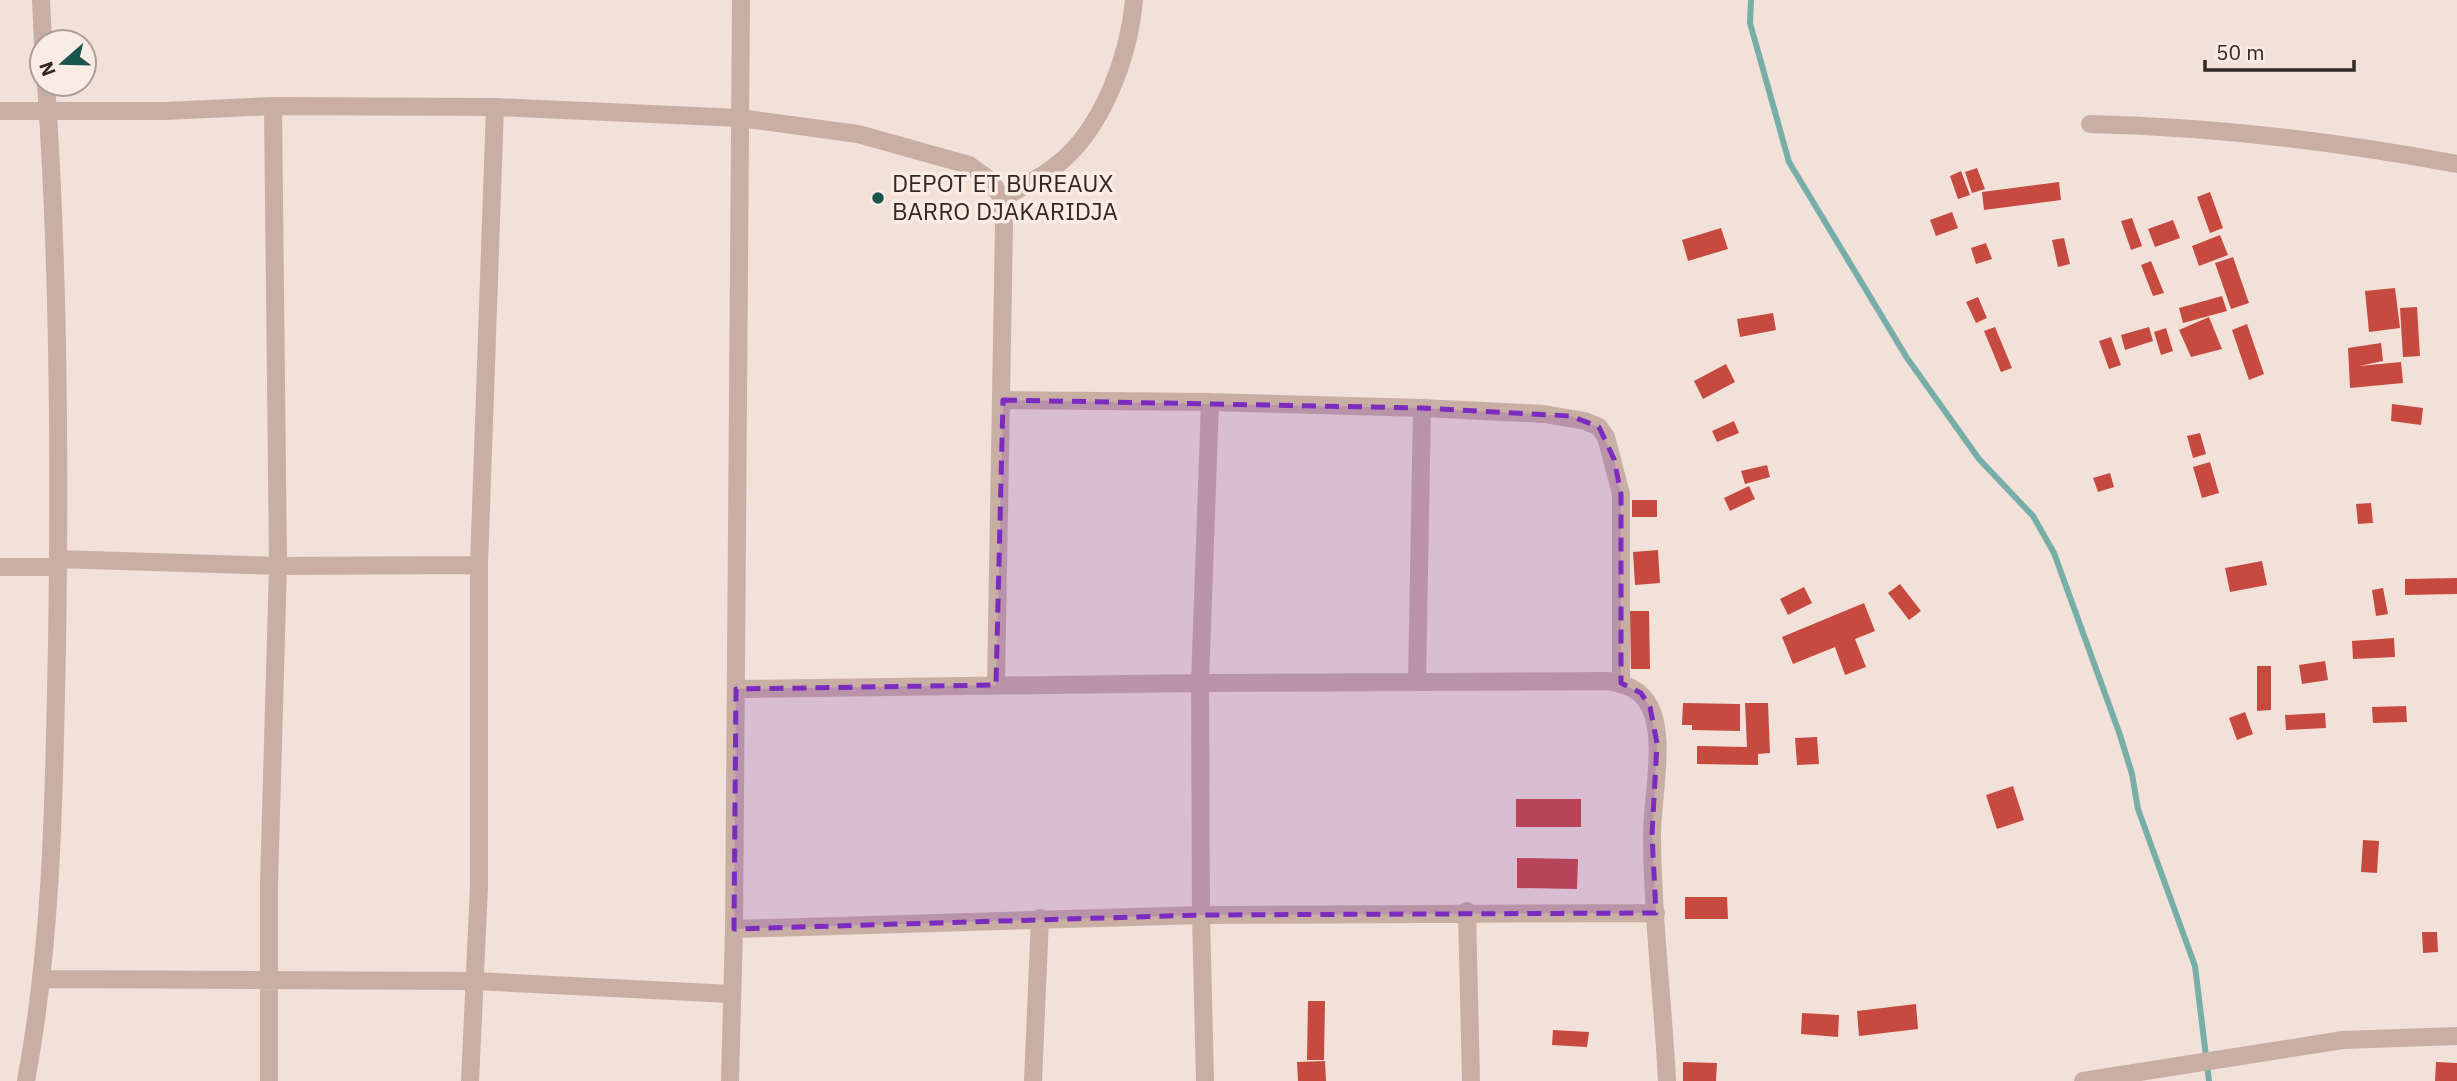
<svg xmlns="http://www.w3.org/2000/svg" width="2457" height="1081" viewBox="0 0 2457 1081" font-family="'IBM Plex Sans',sans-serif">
	<rect width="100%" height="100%" fill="#f1e1d8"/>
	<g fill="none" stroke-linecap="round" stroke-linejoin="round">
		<path stroke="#77aea7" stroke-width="6" d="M1751,0L1750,23L1789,162L1907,358L1979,459L2033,516L2054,553L2120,735L2132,774L2138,809L2195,966L2209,1081"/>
	</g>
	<path fill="#c74a40" d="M1977,168L1985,189L1972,193L1965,172Z
		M1961,171L1970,195L1958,199L1950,176Z
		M2059,182L2061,200L1984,210L1982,192Z
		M2210,192L2223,228L2210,233L2197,197Z
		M1952,212L1958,228L1936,236L1930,220Z
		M2132,218L2142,246L2131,250L2121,221Z
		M2173,220L2180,238L2155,247L2148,229Z
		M1721,228L1728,249L1688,261L1682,240Z
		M2220,235L2228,255L2199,266L2192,246Z
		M2064,238L2070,264L2058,267L2052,240Z
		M1986,243L1992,259L1976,264L1971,248Z
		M2233,257L2249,303L2231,309L2215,263Z
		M2151,261L2164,293L2153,296L2141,265Z
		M2395,288L2400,328L2369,332L2365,291Z
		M2222,296L2227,311L2183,323L2179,308Z
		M1978,297L1987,318L1976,323L1966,302Z
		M2417,307L2420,356L2403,357L2400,308Z
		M1773,313L1776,330L1740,337L1737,319Z
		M2209,317L2222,349L2191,357L2179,330Z
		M2247,324L2264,374L2249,380L2232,330Z
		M1995,327L2012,368L2001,372L1984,331Z
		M2149,327L2153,341L2125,350L2121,335Z
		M2166,328L2173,351L2161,355L2154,332Z
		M2111,337L2121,365L2109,369L2099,341Z
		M2381,343L2383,361L2359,366L2401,362L2403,383L2350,388L2348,348Z
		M1726,364L1735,382L1703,399L1694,381Z
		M2392,404L2423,408L2421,425L2391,421Z
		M1734,421L1739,433L1717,442L1712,431Z
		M2200,433L2206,454L2193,458L2187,436Z
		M2210,462L2219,493L2202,498L2193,467Z
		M1767,465L1770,477L1745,484L1741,471Z
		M2110,473L2114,487L2098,492L2093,478Z
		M1749,486L1755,499L1730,511L1724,498Z
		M1632,500H1657V517H1632Z
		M2371,503L2373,523L2358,524L2356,504Z
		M1658,550L1660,583L1635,585L1633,552Z
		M2262,561L2267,585L2230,592L2225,568Z
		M2457,578V594L2405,595V579Z
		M1900,584L1921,611L1909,620L1888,593Z
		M1804,587L1812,603L1788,615L1780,599Z
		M2383,588L2388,614L2376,616L2372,590Z
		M1864,603L1875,631L1855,639L1866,667L1845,675L1835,647L1793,664L1782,637Z
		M1630,611H1649L1650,669H1631Z
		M2394,638L2395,657L2353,659L2352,641Z
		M2325,661L2328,680L2302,684L2299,665Z
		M2257,666H2271V710L2257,711Z
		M1683,703L1740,704V731L1692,730V725H1682Z
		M1745,703H1768L1770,753L1758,754V765L1697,764V746L1747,747Z
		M2406,706L2407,722L2373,723L2372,707Z
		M2245,712L2253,734L2237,740L2229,718Z
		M2325,713L2326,728L2286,730L2285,715Z
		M1817,737L1819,764L1797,765L1795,738Z
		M2013,786L2024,820L1997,829L1986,795Z
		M1516,799H1581V827H1516Z
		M2363,840L2379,841L2377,873L2361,872Z
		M1517,858L1578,859L1577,889L1517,888Z
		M1685,897H1727L1728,919H1685Z
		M2422,932H2437L2438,952L2423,953Z
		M1308,1001H1325L1324,1060H1307Z
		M1916,1004L1918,1029L1859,1036L1857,1011Z
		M1802,1013L1839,1015L1838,1037L1801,1034Z
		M1553,1030L1589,1032L1587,1047L1552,1045Z
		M1325,1061L1326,1081H1298L1297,1062Z
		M1683,1062L1717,1063L1716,1081H1683Z
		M2436,1062L2457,1063V1081H2435Z"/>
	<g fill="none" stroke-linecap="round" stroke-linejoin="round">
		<path stroke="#c9aea4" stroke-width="18" d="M41,0L43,42
			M0,111H165L273,106L495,107L740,118L858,134L969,165L990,180L1002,198L1004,226L996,685
			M2090,124C2214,127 2335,141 2457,164
			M1002,198C1021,188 1041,178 1058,164C1103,128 1129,56 1134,0
			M1003,400L1210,402L1422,408L1544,414L1585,421L1599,427L1606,437L1621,494V683
			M58,559L278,566L479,565
			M0,567H58
			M1417,682L1422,408
			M736,689L1200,683L1607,681C1626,684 1641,689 1650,707C1666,739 1652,799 1652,835C1652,917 1663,999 1667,1081
			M1467,911L1471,1081
			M734,929L1201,915L1656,913
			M43,979L475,981L731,994
			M26,1081C53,937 54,790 57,644C60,457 59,270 46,84
			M269,1081V884L278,566L273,106
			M470,1081L479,887V565L495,107
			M730,1081L734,929L741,0
			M1033,1081L1040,918
			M1205,1081L1201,915L1200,683L1210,402
			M2083,1081L2343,1040L2457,1036"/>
	</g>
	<path fill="#7b2cbf" fill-opacity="0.2" stroke="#7b2cbf" stroke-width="5" stroke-dasharray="14 9" stroke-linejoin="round" d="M1003,400L1422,408L1571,416L1599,427L1614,459L1621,494V683L1641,693L1650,707L1657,743L1652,835L1656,913L1201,915L734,929L736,689L996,685Z"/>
	<circle fill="#1b554f" stroke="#f9ece4" stroke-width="2.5" cx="878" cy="198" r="7"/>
	<g text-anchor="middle" stroke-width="7" stroke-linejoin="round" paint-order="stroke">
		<g font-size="24" fill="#342826" stroke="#f9ece4" text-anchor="start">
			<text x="892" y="192">DEPOT ET BUREAUX<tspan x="892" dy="28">BARRO DJAKARIDJA</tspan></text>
		</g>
	</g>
	<g transform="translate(63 63) rotate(250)"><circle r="33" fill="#f9ece4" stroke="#aa9e98" stroke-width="2"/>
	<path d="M0-5L12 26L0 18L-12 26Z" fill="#1b554f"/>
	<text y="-10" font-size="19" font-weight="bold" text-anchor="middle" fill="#342826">N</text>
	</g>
	<path d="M2205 60v10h149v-10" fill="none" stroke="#342826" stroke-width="3.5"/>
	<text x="2216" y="60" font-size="21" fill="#342826" stroke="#f9ece4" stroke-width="5" paint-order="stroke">50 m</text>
</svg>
